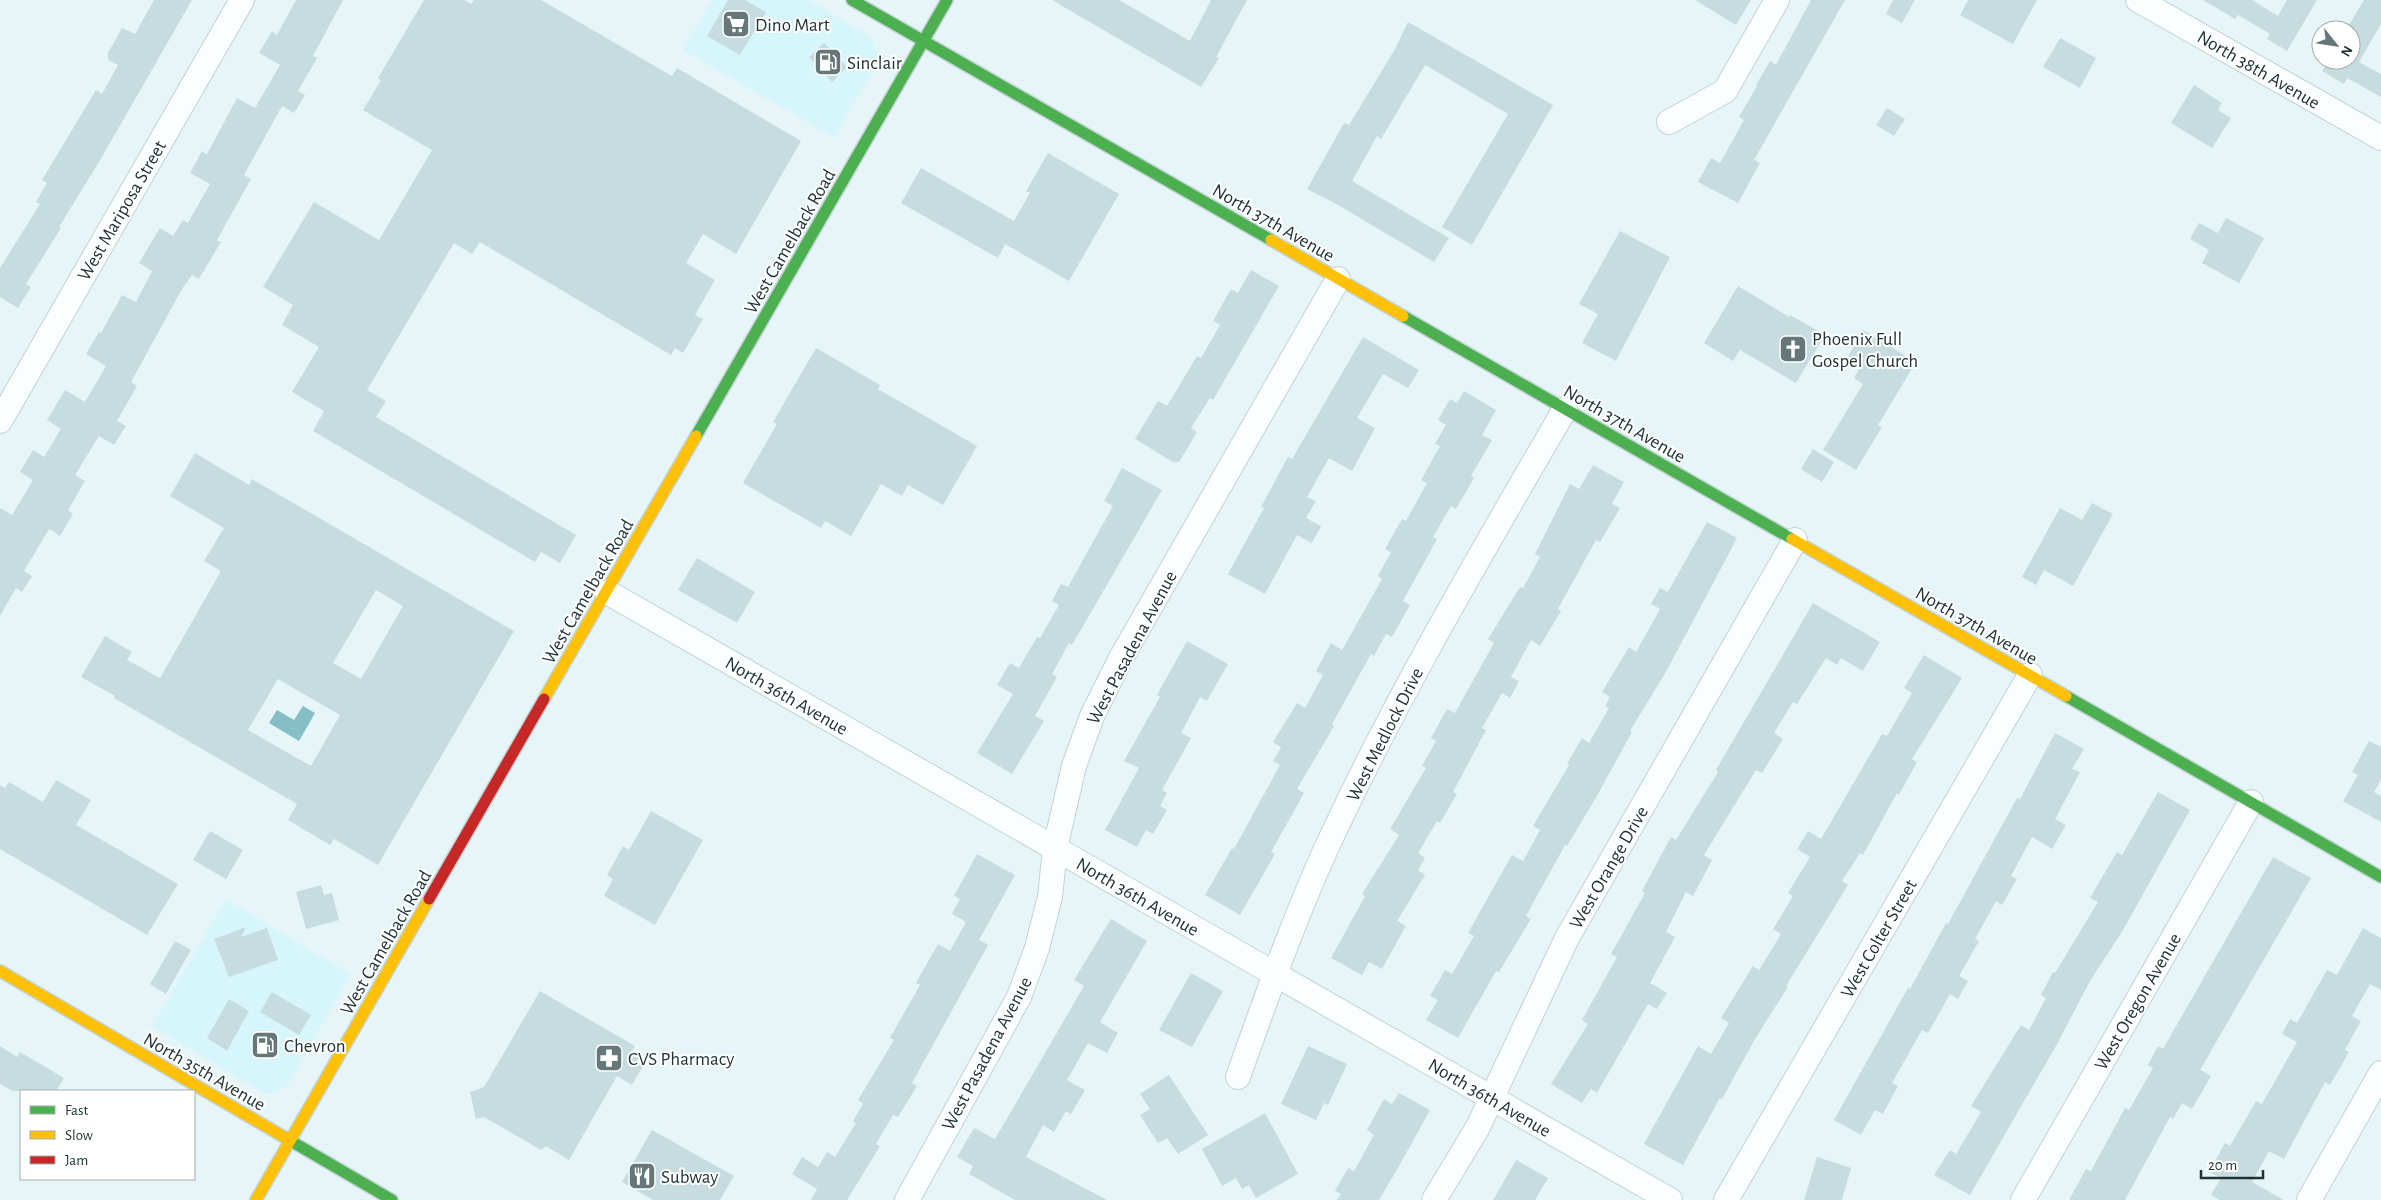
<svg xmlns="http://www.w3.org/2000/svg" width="2381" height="1200" viewBox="0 0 2381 1200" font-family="'Alegreya Sans',sans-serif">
	<rect width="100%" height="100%" fill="#e6f5f8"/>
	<path fill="#d7f6fb" d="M712,0H808L869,36L874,42L878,55L877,62L835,138L683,50Z
		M226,899L350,974L288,1085L271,1094L264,1093L152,1026Z"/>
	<path fill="#86bec5" d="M303,706L315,713L299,741L269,723L277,710L294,720Z"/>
	<path fill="#c7dcdf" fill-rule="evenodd" d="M154,0H192L99,162L59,227L61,228L26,284L31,287L18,308L0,297V268L40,204L36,202L47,183L42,180L96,90L102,94L118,65L108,60V53L122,28L135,34Z
		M296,0H343L313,56L317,58L298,91L305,95L294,113L282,106L244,175L251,179L217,240L221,242L199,279L192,275L182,289L131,382L137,386L117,421L126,426L114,445L99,436L75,475L85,481L68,510L73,514L60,536L49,529L24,571L32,576L22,592L16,588L0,616V508L12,515L33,480L20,472L33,450L44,457L61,429L47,420L65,390L85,402L106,366L86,354L99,332L101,333L122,295L136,302L152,271L139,263L160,228L173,236L183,220L188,223L210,184L190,173L202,151L207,154L237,98L255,108L280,65L259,53L272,31L277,35Z
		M424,0H464L471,4L474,0H541L672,76L677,68L801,141L736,254L703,234L686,263L715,280L695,315L703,319L683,353L675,348L671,355L480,242L472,254L454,243L367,390L386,401L376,417L576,535L560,563L541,552L535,562L313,431L324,411L292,392L319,347L282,325L293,305L263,287L314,202L379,240L432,150L363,110L381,80L378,78Z
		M728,0H745L766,12L740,55L707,36Z
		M1052,0H1119L1190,41L1211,0H1247L1216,57L1219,58L1201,87Z
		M1695,0H1751L1736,25Z
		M1811,0H1845L1754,160L1760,163L1738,203L1698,182L1711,158L1720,163L1744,120L1739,117L1757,86L1756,85L1770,61L1776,65Z
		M1893,0H1915L1902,23L1886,14Z
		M1968,0H2037L2013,44L1960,15Z
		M2203,0H2252L2278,16L2287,0H2317L2287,51L2267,39L2270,34L2238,15L2235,19Z
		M2364,0H2381V24L2359,62L2381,74V97L2347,78L2344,84L2322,71L2329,60H2351V30H2346Z
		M1408,22L1553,105L1472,245L1442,227L1508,114L1425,65L1381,139L1377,136L1352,181L1449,238L1434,262L1338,205L1307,189L1344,123L1349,125L1395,49Z
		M2060,38L2096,58L2080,88L2043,67Z
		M824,43L847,67L832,82L809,57Z
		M2194,85L2222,103L2218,110L2231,118L2212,148L2171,123Z
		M1887,108L1905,119L1894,136L1876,125Z
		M1048,153L1119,194L1069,281L1005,244L998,258L901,203L921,168L1014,221L1030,193L1026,191Z
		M2226,218L2264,238L2239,283L2202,263L2209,250L2190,239L2199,223L2218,233Z
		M1620,231L1670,257L1616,361L1582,343L1598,314L1579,304Z
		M1251,270L1279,286L1213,400L1210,398L1191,428L1197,432L1179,462H1173L1135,439L1158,401L1167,406L1197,356L1201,358L1220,325L1213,321L1231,289L1238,293Z
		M1738,286L1789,317L1790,315L1825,335L1796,383L1740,350L1733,361L1704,343Z
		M1863,330L1916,362L1878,425L1882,427L1856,470L1823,450L1863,384L1854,378L1862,364L1848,356Z
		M1363,337L1419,370L1408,388L1383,374L1357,418L1375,428L1352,471L1329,458L1307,497L1316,501L1306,518L1321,526L1312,543L1297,535L1265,594L1228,574L1264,508L1261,507L1288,457L1292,459Z
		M816,348L880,385L878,389L977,446L943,505L908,485L902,496L881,484L851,536L825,521L821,528L743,483L777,424L773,422Z
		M1464,391L1496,410L1482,435L1492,440L1471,476L1474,478L1456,509L1451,506L1433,537L1437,539L1403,601L1410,605L1392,637L1386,634L1374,656L1371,654L1332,724L1334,726L1297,789L1304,793L1271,852L1275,854L1240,915L1205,895L1232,848L1234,849L1280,765L1273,761L1281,747L1273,742L1297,703L1305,708L1323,675L1316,671L1331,643L1342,650L1382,579L1378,576L1391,552L1385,549L1402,519L1406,521L1427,483L1421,480L1440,446L1435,444L1446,425L1438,420L1450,399L1457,403Z
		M1813,449L1834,462L1822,482L1801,469Z
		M195,453L249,485L252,479L514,631L378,865L334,839L330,845L288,820L297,804L114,698L115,696L81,677L105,636L132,652L127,660L160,678L221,571L204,561L224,528L170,496ZM376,590L403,606L361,679L333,663ZM278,679L340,715L311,766L248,730Z
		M1593,465L1624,482L1612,504L1620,508L1600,542L1596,540L1558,609L1561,611L1540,646L1531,640L1511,677L1519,681L1510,698L1502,693L1482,728L1486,730L1453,792L1457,794L1440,823L1437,821L1418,853L1425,858L1418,870L1425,875L1397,921L1406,926L1382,969L1369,962L1362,975L1331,958L1365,896L1362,894L1399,835L1390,829L1426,768L1422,766L1436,741L1431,738L1447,709L1455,713L1494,643L1488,639L1520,587L1523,588L1540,557L1535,554L1570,484L1579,489Z
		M1122,468L1162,490L1072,645L1069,643L1052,674L1057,677L1035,716L1044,721L1012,774L977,753L1013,694L997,685L1010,663L1019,668L1037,637L1040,638L1059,605L1052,601L1061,584L1068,587L1113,506L1104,501Z
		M2092,503L2113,514L2073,586L2044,570L2036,585L2022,577L2060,508L2082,520Z
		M1707,522L1737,538L1667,670L1630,731L1632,732L1598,794L1567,846L1565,845L1526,916L1531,919L1499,972L1496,971L1458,1038L1426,1020L1438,1000L1430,996L1445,970L1452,974L1474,936L1468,933L1512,855L1523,861L1540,830L1533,826L1569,765L1567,764L1582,738L1589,743L1609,708L1605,706L1610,697L1602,692L1629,647L1636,652L1660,609L1651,604L1660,588L1668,592Z
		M697,558L755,592L737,623L678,590Z
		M1813,603L1880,642L1863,671L1841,658L1837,665L1826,658L1797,704L1793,702L1774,733L1783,739L1762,773L1756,770L1704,855L1712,860L1693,896L1686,892L1666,932L1675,937L1650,983L1667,993L1657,1009L1648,1004L1597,1093L1591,1089L1582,1103L1551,1084L1588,1024L1582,1020L1617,957L1611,954L1645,893L1642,891L1671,837L1676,840L1718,772L1716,770Z
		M1187,641L1228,664L1207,701L1200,697L1181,733L1191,738L1162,790L1167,793L1160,806L1167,810L1153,834L1146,830L1137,847L1105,830L1139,768L1124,761L1160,697L1157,695Z
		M1924,655L1962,678L1912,759L1917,762L1899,795L1897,793L1863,855L1860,853L1842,881L1848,885L1786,986L1788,987L1755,1039L1722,1099L1720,1098L1683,1165L1644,1144L1698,1046L1711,1054L1729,1023L1721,1018L1753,966L1759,970L1781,934L1773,929L1793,896L1788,893L1810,857L1797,849L1808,831L1821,839L1882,734L1887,736L1912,693L1904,688Z
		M2055,733L2084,749L2072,769L2080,772L2055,819L2066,825L2052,849L2032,837L2011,876L2017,879L2002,905L1996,901L1975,939L1979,941L1959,976L1968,981L1958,999L1950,994L1928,1033L1922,1030L1892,1083L1898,1086L1883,1114L1875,1110L1861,1135L1834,1120L1908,988L1910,989L1946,923L1948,924L2017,798L2020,799Z
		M2369,741L2381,747V780L2374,792L2381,796V822L2343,801L2358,775L2352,772Z
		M56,780L91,800L76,825L178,884L147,935L0,849V785L5,788L9,782L43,802Z
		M2158,792L2190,810L2123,930L2090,981L2056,1046L1970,1195L1934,1175L1950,1150L1956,1154L1981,1112L1971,1106L2021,1025L2029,1030L2046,998L2041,995L2053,972L2055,973L2098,902L2090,898L2117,852L2122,855Z
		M651,811L703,840L655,925L604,896L613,879L607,875L623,846L629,850Z
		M210,831L243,850L226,879L193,860Z
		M977,854L1015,875L979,940L988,945L912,1083L917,1086L898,1117L893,1115L876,1144L880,1146L847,1200H811L817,1189L792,1174L802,1157L818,1167L827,1152L835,1157L856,1123L853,1121L863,1104L858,1100L894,1040L890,1038L920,985L916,983L938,944L950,951L966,922L952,914L960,899L954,896Z
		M2273,857L2311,878L2200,1070L2211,1076L2192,1109L2182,1103L2173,1119L2170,1117L2125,1200H2069L2086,1169L2091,1171L2125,1108L2129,1110L2153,1068L2148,1065L2158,1046L2163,1049Z
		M321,885L324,895L332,893L339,920L306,929L296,892Z
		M1111,919L1147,941L1100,1022L1118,1033L1107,1053L1088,1043L1067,1080L1085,1090L1071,1114L1066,1111L1054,1132L1043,1125L1026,1157L1107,1200H1015L969,1174L973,1166L957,1157L974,1128L995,1139L1084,986L1074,980Z
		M246,927L241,937L267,928L278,960L229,977L214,939Z
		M2363,928L2381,938V990L2370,984L2352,1016L2361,1021L2345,1050L2349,1052L2330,1085L2325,1082L2284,1159L2269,1151L2252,1182L2284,1200H2220L2211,1195L2221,1178L2209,1172L2225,1143L2230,1146L2256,1101L2262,1104L2297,1042L2282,1034L2290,1019L2297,1023L2327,970L2337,975Z
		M175,941L191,950L166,994L150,984Z
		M1191,973L1223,991L1192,1047L1159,1030Z
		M540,991L635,1046L631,1052L646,1061L632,1085L617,1076L569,1160L546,1146L541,1150L484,1117L476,1119L470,1092L484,1087Z
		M272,992L311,1015L299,1035L260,1012Z
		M229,999L249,1011L227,1051L207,1038Z
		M0,1046L17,1057L20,1052L64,1078L56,1091H13L0,1084Z
		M1308,1046L1347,1064L1328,1105L1324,1103L1316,1120L1281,1104Z
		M1169,1075L1208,1135L1178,1154L1167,1138L1158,1143L1140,1115L1150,1109L1140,1094Z
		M1399,1093L1430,1110L1398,1168L1379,1200H1337L1341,1194L1335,1191L1348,1168L1354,1171L1374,1135L1367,1130L1384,1099L1392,1104Z
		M1265,1113L1298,1174L1256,1198L1249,1185L1242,1189L1236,1178L1222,1186L1202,1149Z
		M652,1130L734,1176L720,1200H653L622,1182Z
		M1817,1157L1851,1168L1842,1200H1804Z
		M1516,1160L1548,1178L1535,1200H1493Z"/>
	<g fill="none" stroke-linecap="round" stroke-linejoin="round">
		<g stroke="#c2d2d4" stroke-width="26">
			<path id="street" d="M2138,0L2381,138
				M1669,122L1725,91L1777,0
				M0,421L242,0
				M607,592L1670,1200
				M1238,1077C1265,1001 1292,924 1325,851C1395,699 1481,554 1565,409
				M907,1200L1019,997L1037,948L1050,897L1055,848L1074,766L1092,716L1121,658L1338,279
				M1434,1200L1478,1127L1567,938L1795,540
				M1726,1200L2030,675
				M2023,1200L2251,802
				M2309,1200L2381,1073"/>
		</g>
		<g stroke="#c2d2d4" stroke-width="14">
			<path id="fast" d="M852,0L1271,240
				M1403,316L1792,539
				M696,436L947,0
				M2066,696L2381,877
				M284,1137L392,1200"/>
		</g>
		<g stroke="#c2d2d4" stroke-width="14">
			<path id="slow" d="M1271,240L1403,316
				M1792,539L2066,696
				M544,699L696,436
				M0,971L284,1137
				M256,1200L429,899"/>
		</g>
		<g stroke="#c2d2d4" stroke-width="14">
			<path id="jam" d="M429,899L544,699"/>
		</g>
		<use href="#street" stroke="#fbfefe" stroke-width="24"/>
		<use href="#fast" stroke="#4caf50" stroke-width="11"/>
		<use href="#slow" stroke="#ffc107" stroke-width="11"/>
		<use href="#jam" stroke="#c62828" stroke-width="11"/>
	</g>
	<defs>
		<g id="supermarket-square" transform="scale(1.4375)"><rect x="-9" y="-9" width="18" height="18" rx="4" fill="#657779" stroke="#fff"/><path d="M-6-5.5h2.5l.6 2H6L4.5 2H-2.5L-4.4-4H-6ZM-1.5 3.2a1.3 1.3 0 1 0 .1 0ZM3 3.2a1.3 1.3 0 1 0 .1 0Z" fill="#fff"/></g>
		<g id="fuel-square" transform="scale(1.4375)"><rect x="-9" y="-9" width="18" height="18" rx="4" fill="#657779" stroke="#fff"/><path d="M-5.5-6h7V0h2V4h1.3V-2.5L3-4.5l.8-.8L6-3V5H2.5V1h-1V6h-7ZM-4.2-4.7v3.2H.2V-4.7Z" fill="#fff"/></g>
		<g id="church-square" transform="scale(1.4375)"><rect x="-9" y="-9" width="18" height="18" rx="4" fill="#657779" stroke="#fff"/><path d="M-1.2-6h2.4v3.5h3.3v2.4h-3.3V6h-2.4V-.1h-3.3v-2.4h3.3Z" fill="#fff"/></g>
		<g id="pharmacy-square" transform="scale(1.4375)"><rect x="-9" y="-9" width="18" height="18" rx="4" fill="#657779" stroke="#fff"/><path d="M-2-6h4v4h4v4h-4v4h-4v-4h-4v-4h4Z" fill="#fff"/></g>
		<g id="restaurant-square" transform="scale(1.4375)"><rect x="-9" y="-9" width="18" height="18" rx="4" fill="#657779" stroke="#fff"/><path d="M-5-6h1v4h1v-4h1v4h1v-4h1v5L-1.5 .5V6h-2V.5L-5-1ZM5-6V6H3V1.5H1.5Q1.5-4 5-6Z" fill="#fff"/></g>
	</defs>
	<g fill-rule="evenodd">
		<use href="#supermarket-square" x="736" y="24"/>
		<use href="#fuel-square" x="828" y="62"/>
		<use href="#church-square" x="1793" y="349"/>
		<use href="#fuel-square" x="265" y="1045"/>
		<use href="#pharmacy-square" x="609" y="1058"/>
		<use href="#restaurant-square" x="642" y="1176"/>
	</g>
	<g text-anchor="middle" stroke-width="4" stroke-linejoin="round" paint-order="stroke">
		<g font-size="19" fill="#203335" stroke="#fff" text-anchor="start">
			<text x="755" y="31">Dino Mart</text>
			<text x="847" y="69">Sinclair</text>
			<text x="1812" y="345">Phoenix Full<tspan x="1812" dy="22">Gospel Church</tspan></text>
			<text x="284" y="1052">Chevron</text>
			<text x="628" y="1065">CVS Pharmacy</text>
			<text x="661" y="1183">Subway</text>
		</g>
		<g font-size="19" fill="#203335" stroke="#fff">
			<text transform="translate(2259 69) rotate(30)" y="7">North 38th Avenue</text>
			<text transform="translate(121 210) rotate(-60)" y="7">West Mariposa Street</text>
			<text transform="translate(1274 222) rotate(30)" y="7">North 37th Avenue</text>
			<text transform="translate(789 241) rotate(-60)" y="7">West Camelback Road</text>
			<text transform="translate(1625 423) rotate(30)" y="7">North 37th Avenue</text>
			<text transform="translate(587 591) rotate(-60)" y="7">West Camelback Road</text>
			<text transform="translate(1977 625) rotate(30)" y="7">North 37th Avenue</text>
			<text transform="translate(1131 647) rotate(-62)" y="7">West Pasadena Avenue</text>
			<text transform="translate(787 695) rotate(30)" y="7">North 36th Avenue</text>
			<text transform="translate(1384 734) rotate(-63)" y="7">West Medlock Drive</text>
			<text transform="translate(1608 867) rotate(-60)" y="7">West Orange Drive</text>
			<text transform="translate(1138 896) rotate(30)" y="7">North 36th Avenue</text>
			<text transform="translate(1878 938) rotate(-60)" y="7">West Colter Street</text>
			<text transform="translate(385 942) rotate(-60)" y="7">West Camelback Road</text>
			<text transform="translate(2137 1001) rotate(-60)" y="7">West Oregon Avenue</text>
			<text transform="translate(986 1053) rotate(-62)" y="7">West Pasadena Avenue</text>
			<text transform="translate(205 1071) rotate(30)" y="7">North 35th Avenue</text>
			<text transform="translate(1490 1097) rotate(30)" y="7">North 36th Avenue</text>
		</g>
	</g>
	<rect x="20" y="1090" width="175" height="90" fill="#ffffff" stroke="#a6adae"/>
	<rect x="30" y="1106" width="25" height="8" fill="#4caf50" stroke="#a6adae"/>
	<text x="65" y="1115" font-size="15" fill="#203335">Fast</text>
	<rect x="30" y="1131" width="25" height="8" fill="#ffc107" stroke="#a6adae"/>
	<text x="65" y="1140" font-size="15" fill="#203335">Slow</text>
	<rect x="30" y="1156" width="25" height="8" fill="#c62828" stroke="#a6adae"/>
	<text x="65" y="1165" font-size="15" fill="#203335">Jam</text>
	<g transform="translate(2336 45) rotate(120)"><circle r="24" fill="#ffffff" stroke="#a6adae"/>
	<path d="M0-4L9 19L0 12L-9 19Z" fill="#657779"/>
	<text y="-8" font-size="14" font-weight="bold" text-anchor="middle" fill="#203335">N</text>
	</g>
	<path d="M2201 1170v8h62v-8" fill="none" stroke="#203335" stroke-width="2.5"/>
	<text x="2208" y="1170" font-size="15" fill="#203335" stroke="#ffffff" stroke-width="4" paint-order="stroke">20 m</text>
</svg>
